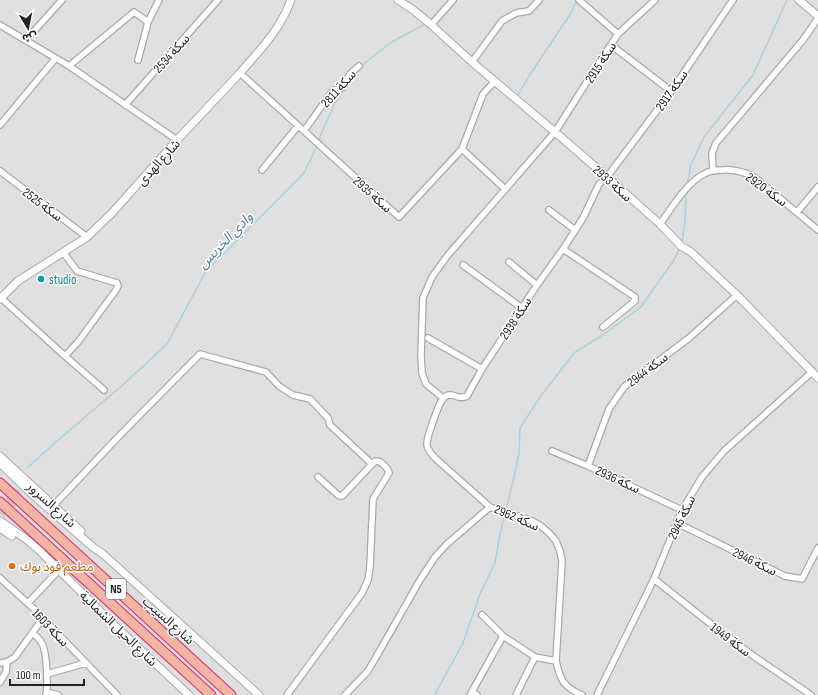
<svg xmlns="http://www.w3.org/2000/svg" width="818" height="695" viewBox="0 0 818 695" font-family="'Sofia Sans Condensed','Noto Sans Arabic',sans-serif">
	<rect width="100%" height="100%" fill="#f2efe9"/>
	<path fill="#e0dfdf" d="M0,0H818V695H0Z"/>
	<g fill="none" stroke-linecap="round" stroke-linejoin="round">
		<path stroke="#aad3df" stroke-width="1.5" d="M361,66L390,43L427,23
			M517,97L529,76L571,13L577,0
			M319,142L321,134L335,103L358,70
			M687,185L691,165L704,137L753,75L787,0
			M682,242L685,220L686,192
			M27,468L57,441L125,383L167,344L205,273L304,173L317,146
			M435,694L463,643L480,594L495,563L500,534L514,477L519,453L520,428L540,397L574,353L604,334L640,308L674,260L680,248"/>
		<path stroke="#c8c6c1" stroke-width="7" stroke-dasharray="7 3.5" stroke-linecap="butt" d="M1,509L18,490
			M2,515L22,494"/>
		<g stroke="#a9a9a9" stroke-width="8">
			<path id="minor" d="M579,0L618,34
				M0,25L69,66L177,140
				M431,25L453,0
				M26,40L62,0
				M611,45L671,91
				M138,60L148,22L159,0
				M472,62L502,21L516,13L529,11L539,0
				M69,66L134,12L148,22
				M240,73L399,217L462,149L483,94L495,81
				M125,105L218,0
				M0,125L55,59
				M304,131L331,93L335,90L342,88L350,74L359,66
				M462,149L505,189
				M262,170L298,126
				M0,171L87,237
				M713,171L712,153L716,143L803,40L818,18
				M549,210L575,230
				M797,212L818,187
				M660,224C671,209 687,182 704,174C709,171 716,170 722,170C734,169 744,172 754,177L818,230
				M563,249L635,297V301L603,327
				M63,252L77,271L117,283L118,286L116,290L78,342L65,356
				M509,262L537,285
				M463,265L522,308
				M1,298L65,356L104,390
				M428,338L482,369
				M443,398L426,384L422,373L421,355L423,298L432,277L448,255L555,132L604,55L618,34L655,0
				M552,451L588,466L682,510
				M588,466L609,409L624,387L689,338L737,295
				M54,505L120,435L200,354L266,372L279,386L293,395L310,399L328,418L330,425L372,464
				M677,523L785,576L802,579L818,548
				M0,578L33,608L117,695
				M654,579L707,621L752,655L811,695
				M28,603L59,570
				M482,615L503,636L535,657L556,661
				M32,633C35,635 39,638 41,642C47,649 48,686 46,695
				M0,663L7,662L15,657L43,618
				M47,674L86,663
				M0,682L6,672L7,662
				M47,692L58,695
				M472,692L477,695
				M287,695L362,593L368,580L370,567L373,499L389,473L388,470C385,466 381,460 375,461L342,496H340L338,495L318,477
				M345,695L368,671L383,645L420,580L435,557L447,544L490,507
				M470,695L503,636
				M516,695L535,657
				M582,695C563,687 560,679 556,661L562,561L560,551L556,541L549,533L541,526L532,521L490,507L435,458C432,455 428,450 427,445C426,439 438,406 442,400C443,398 444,397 446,396C454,392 458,401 467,396L482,369L537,285L563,249L583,218L599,184L607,177L670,93L733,0
				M597,695L654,579L682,510L702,477L724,451L812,372"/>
		</g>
		<g stroke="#a9a9a9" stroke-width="9">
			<path id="tertiary" d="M398,0L412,9L428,22L472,62L555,132L607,177L660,224L681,246L691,252L737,295L818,378
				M799,0L818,16
				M0,299L18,281L87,237L112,213L177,140L240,73L266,43L277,28L286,12L291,0
				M0,456L81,531
				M0,463L33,495L94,548L103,554L259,695
				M0,521L26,539L39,550L112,623L189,695
				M0,528L12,536"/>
		</g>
		<g stroke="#dc2a67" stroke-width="11">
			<path id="trunk" d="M0,483L231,695
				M0,502L211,695"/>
		</g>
		<use href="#minor" stroke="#fff" stroke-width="5.5"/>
		<use href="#tertiary" stroke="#fff" stroke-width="7"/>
		<use href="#trunk" stroke="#f2b4a3" stroke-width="9"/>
	</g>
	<circle fill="#0f9aa8" stroke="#fff" stroke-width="1.5" cx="41" cy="279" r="4"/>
	<circle fill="#e8710a" stroke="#fff" stroke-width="1.5" cx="12" cy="566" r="4"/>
	<g text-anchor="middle" stroke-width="3" stroke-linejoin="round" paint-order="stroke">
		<rect fill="#fff" stroke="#646464" stroke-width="1" x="106" y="579" width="20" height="20" rx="3"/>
		<g font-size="12" font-weight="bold" fill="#222">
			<text x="116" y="593">N5</text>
		</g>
		<g font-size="13" fill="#222" stroke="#fff">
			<text transform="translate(171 53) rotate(-48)" y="5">سكة 2534</text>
			<text transform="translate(600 62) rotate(-57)" y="5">سكة 2915</text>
			<text transform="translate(338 88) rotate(-48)" y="5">سكة 2811</text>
			<text transform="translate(671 90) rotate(-55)" y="5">سكة 2917</text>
			<text transform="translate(158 162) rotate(-48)" y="5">شارع الهدى</text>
			<text transform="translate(613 183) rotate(42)" y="5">سكة 2933</text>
			<text transform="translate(767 189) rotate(36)" y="5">سكة 2920</text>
			<text transform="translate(373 194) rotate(42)" y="5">سكة 2935</text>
			<text transform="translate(43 204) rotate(37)" y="5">سكة 2525</text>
			<text transform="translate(515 318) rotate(-57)" y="5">سكة 2938</text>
			<text transform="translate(647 369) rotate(-37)" y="5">سكة 2944</text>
			<text transform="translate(618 479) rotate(25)" y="5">سكة 2936</text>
			<text transform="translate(52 504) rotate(42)" y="5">شارع السرور</text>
			<text transform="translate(517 517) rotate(23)" y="5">سكة 2962</text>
			<text transform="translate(681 517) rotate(-64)" y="5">سكة 2945</text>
			<text transform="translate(755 561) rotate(26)" y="5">سكة 2946</text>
			<text transform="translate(169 620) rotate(42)" y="5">شارع السيب</text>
			<text transform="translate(51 627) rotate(46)" y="5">سكة 1603</text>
			<text transform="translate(119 628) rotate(44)" y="5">شارع الحيل الشمالية</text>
			<text transform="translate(731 639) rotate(37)" y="5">سكة 1949</text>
		</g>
		<g font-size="13" fill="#0d838f" stroke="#fff" text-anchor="start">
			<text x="49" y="284">studio</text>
		</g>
		<g font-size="13" fill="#c56008" stroke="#fff" text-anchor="start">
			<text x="20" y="571">مطعم فود بوك</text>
		</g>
		<g font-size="14" font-style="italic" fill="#4a7aab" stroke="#fff">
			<text transform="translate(225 240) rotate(-46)" y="5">وادي الخريس</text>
		</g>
	</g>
	<g transform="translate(28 28) rotate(170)" stroke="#ffffff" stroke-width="3" paint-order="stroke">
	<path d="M0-3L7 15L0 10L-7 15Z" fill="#222222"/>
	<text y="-6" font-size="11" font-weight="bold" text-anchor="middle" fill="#222222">ش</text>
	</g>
	<path d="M10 679v6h74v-6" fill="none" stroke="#222222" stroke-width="2"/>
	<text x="16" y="679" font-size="12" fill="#222222" stroke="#ffffff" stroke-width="3" paint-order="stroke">100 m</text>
</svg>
